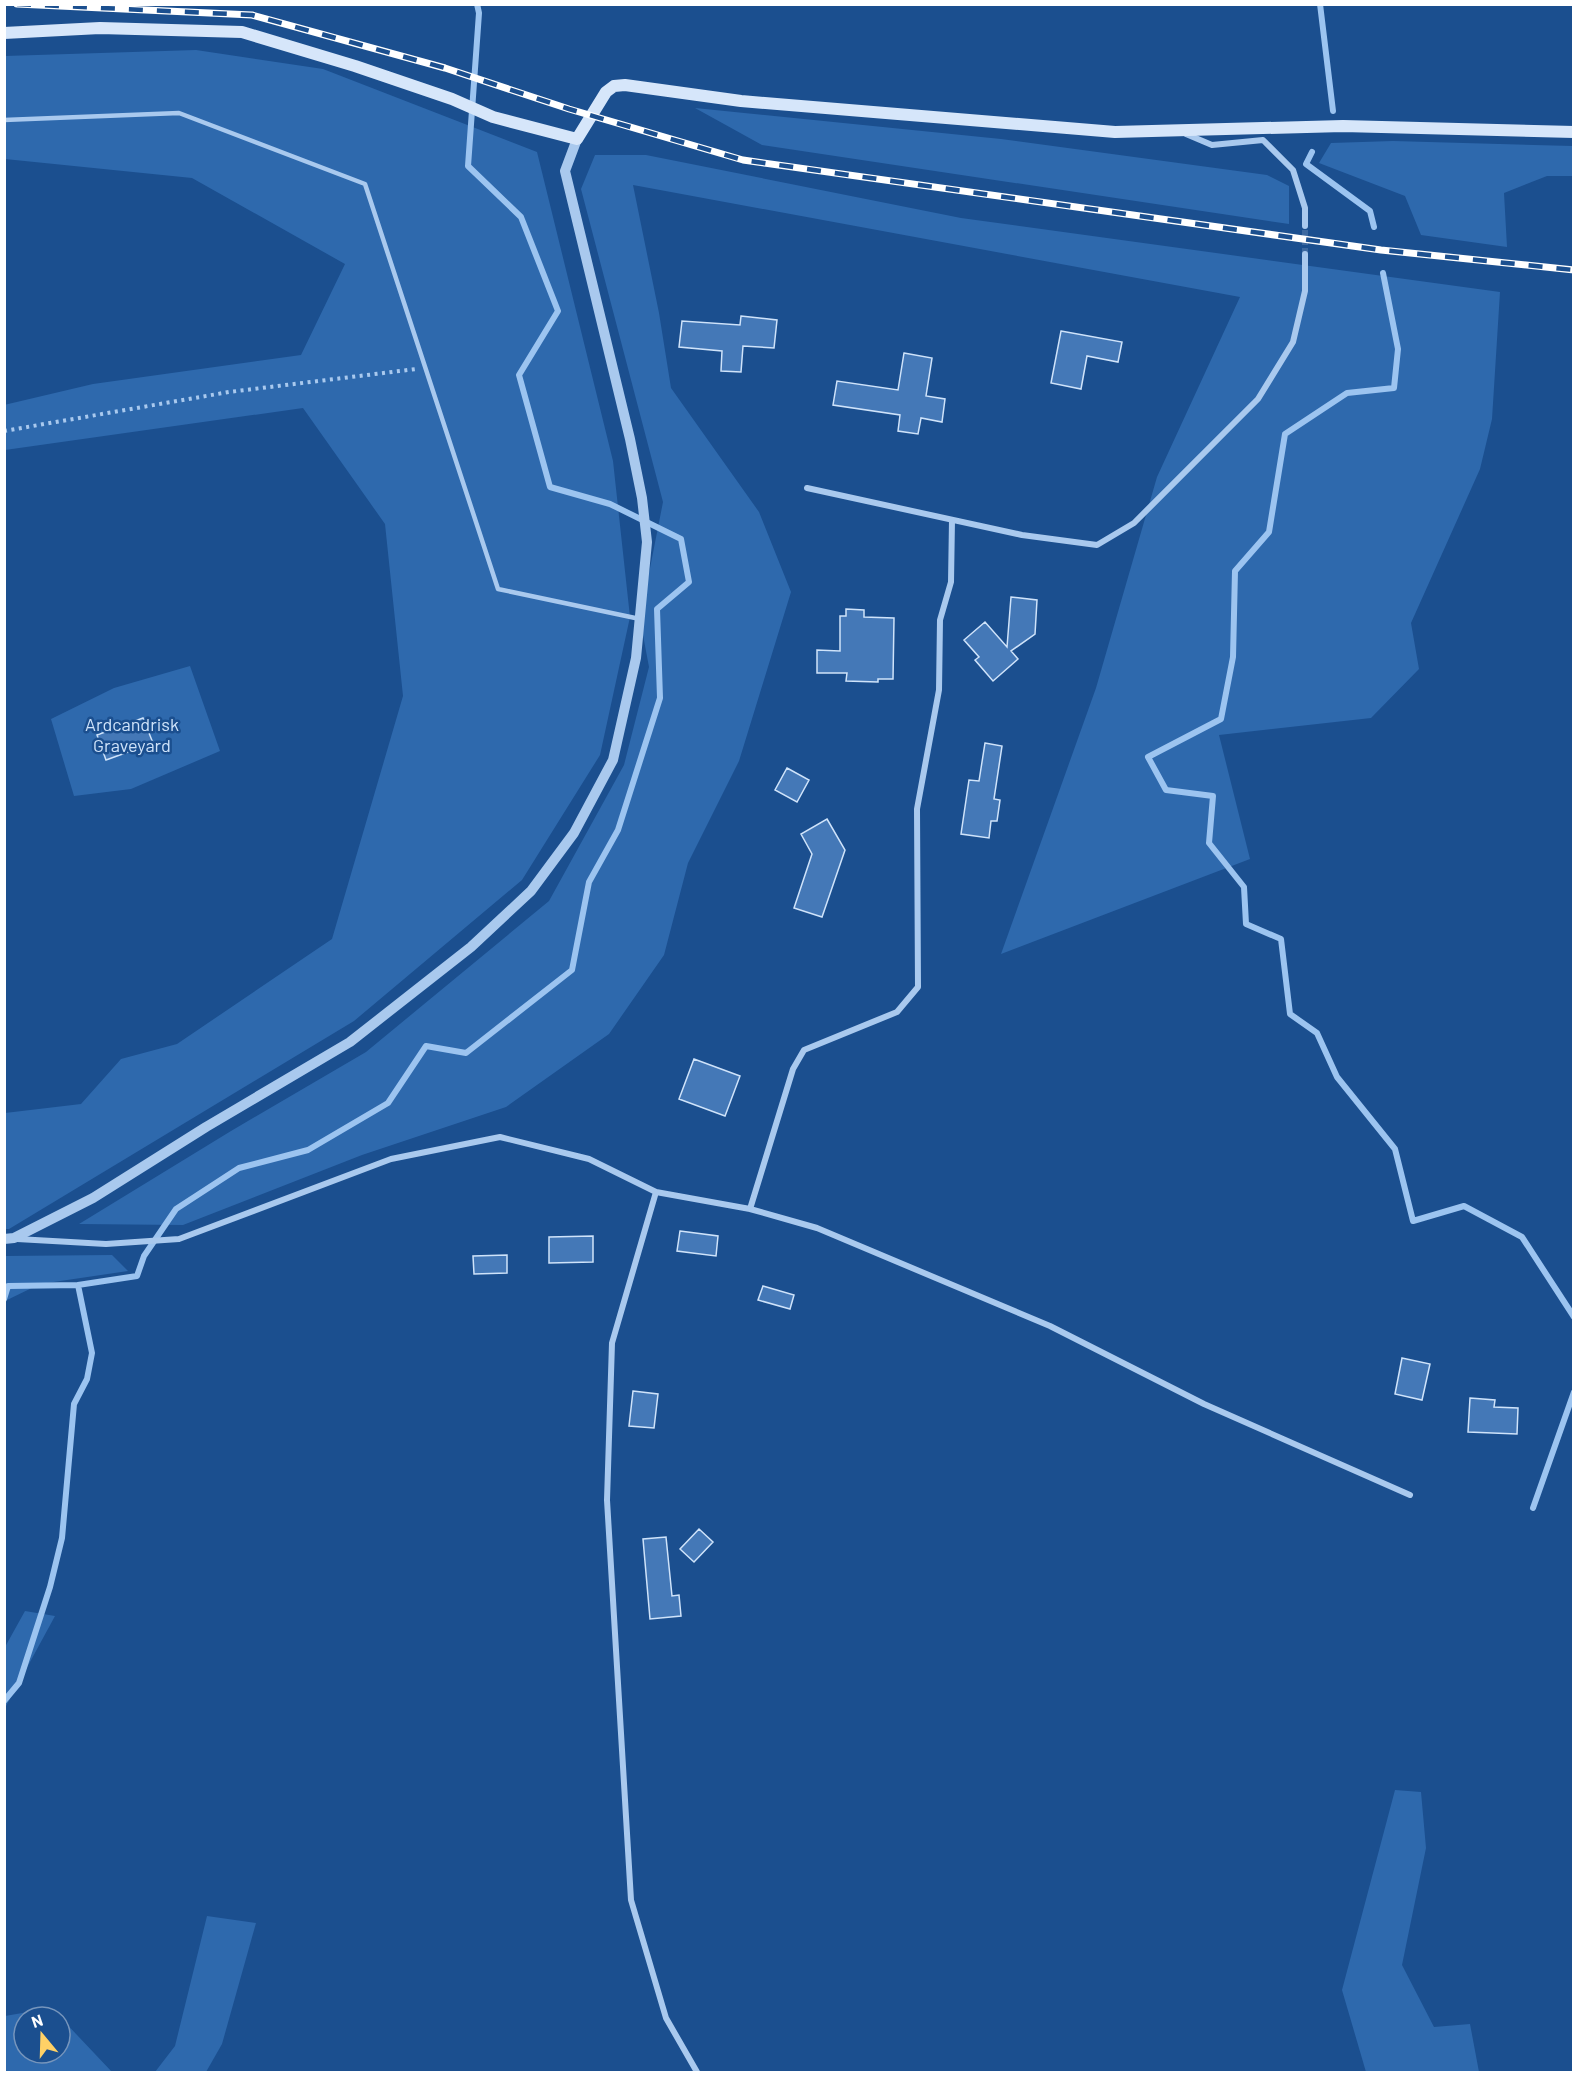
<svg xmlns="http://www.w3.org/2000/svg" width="1578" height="2077" viewBox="0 0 1578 2077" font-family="Barlow,sans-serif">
	<rect width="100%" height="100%" fill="#1b4f8f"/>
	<path fill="#2e69ad" d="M196,50L323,69L537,152L613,461L630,617L600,755L522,880L354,1021L9,1229H5V1113L81,1104L121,1059L177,1044L332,939L403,696L385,524L303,408L5,450L4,405L93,384L301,355L345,264L192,178L5,159V56Z
		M695,108L1001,139L1267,175L1289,186V224L762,145Z
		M1393,141L1573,146V176H1547L1504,193L1507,247L1421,235L1405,196L1319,163L1331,143Z
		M595,155H646L961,218L1500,292L1492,419L1480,469L1411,623L1419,669L1371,718L1219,735L1250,859L1001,954L1096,688L1157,477L1240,297L633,185L659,313L671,388L759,512L791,592L739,761L688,863L664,955L609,1034L506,1107L362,1155L183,1225L79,1224L231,1131L366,1052L549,901L624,765L649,667L640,619L663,502L581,189Z
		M190,666L220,751L131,789L74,796L51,719L114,688Z
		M112,1255L128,1271L40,1284L5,1301V1256Z
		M25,1611L55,1616L5,1708V1647Z
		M1395,1790L1421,1792L1426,1848L1402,1965L1434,2027L1470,2024L1479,2072H1366L1342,1990Z
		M207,1916L256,1923L222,2044L206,2072H155L175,2046Z
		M51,2008L60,2017H24V2053H60V2017L112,2072H5V2016Z"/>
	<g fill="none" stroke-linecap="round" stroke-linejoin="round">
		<path stroke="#9cc4f0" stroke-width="6" d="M1320,4L1333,111
			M1312,152L1306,164L1370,211L1374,227
			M1383,273L1398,349L1394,388L1347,393L1285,434L1269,532L1235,571L1233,657L1221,719L1148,757L1166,790L1213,796L1209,843L1244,887L1246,924L1281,939L1290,1014L1317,1033L1337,1077L1395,1149L1413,1221L1464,1206L1522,1237L1574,1317
			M4,1299L8,1286L78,1285L137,1276L144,1256L176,1209L239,1168L308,1150L388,1103L426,1046L466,1053L572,970L589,882L618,830L660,698L657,609L689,582L681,539L610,504L550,487L519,375L558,311L521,217L468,166L479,13L477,4
			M1533,1508L1574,1392
			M4,1701L19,1683L50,1587L62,1538L74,1404L87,1379L92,1353L78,1285"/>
	</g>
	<path fill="#4478b7" stroke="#cfe3fa" stroke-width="1.5" d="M741,316L777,320L774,348L743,346L741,372L721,371L722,351L679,347L682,321L740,325Z
		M1061,331L1122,342L1118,362L1087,356L1081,389L1051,383Z
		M904,353L932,358L926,396L945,399L942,422L921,418L918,434L898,431L900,415L833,405L837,381L898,390Z
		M1011,597L1037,600L1035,634L1011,651L1018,659L993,681L975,660L979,657L964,640L985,622L1007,647Z
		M846,609L864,610V617L894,618L893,679H878V682L846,681L847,673H817V650L840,651V616H846Z
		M143,718L153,743L106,760L97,735Z
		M985,743L1002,746L994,799L1000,800L997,821H991L989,838L961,834L969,780L979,781Z
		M787,768L809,780L797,802L775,790Z
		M827,819L845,850L822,917L794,908L812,854L801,834Z
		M694,1059L740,1076L725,1116L679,1099Z
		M680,1231L718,1236L716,1256L677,1251Z
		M593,1236V1262L549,1263V1237Z
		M507,1255V1273L474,1274L473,1256Z
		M763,1286L794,1295L790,1309L758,1300Z
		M1402,1358L1430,1364L1422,1400L1395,1394Z
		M633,1391L658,1394L654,1428L629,1426Z
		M1470,1398L1495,1400L1494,1407L1518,1408L1517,1434L1468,1432Z
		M699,1529L713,1542L694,1562L680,1549Z
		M666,1537L672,1596L679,1595L681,1616L650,1619L643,1539Z"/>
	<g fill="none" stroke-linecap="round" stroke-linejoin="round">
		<path stroke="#3d69a0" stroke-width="6" stroke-dasharray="6 3" stroke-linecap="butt" d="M1305,254V226"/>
		<path stroke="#a9c9ee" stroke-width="4" stroke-dasharray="3 4.5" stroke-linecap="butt" d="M4,431L229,392L416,369"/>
		<path stroke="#a9c9ee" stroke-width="4.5" d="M4,120L179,113L365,184L498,589L640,619"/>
		<path stroke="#a9c9ee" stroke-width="6" d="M1186,134L1212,145L1263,140L1293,170L1305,208V226
			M807,488L1022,535L1097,545L1134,523L1258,399L1293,342L1305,291V254
			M656,1192L612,1343L607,1500L631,1900L666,2018L697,2072
			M750,1209L793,1069L804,1050L897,1012L918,987L917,809L939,690L940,620L951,582L952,520
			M17,1239L106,1244L179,1239L391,1159L500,1137L589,1159L656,1192L750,1209L817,1228L1050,1326L1204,1404L1410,1495"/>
		<path stroke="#a9c9ee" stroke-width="10" d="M4,1239L14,1238L93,1198L206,1127L350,1042L471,947L531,891L574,833L613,760L636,658L647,542L642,498L630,439L565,171L577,139"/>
		<path stroke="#d6e6fa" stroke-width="12" d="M4,33L100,28L242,32L355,66L452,99L493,117L577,139L606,92L614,86L625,85L741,101L1115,132L1343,126L1574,132"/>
		<g stroke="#fff" stroke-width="7">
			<path id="rail" d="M17,4L252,15L445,68L569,109L743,160L1381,250L1574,270"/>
		</g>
		<use href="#rail" stroke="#1b4f8f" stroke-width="4.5" stroke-dasharray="14" stroke-linecap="butt"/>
	</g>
	<g text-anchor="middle" stroke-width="5" stroke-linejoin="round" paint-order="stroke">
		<g font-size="18" fill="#cfe3fa" stroke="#1b4f8f">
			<text x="132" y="731">Ardcandrisk<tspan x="132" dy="21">Graveyard</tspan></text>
		</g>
	</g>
	<rect width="1578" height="2077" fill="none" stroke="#ffffff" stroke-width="12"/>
	<g transform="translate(42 2035) rotate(341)"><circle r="28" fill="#1b4f8f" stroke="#7695bc" stroke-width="1.5"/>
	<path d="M0-4.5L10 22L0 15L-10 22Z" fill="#ffd166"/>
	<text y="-9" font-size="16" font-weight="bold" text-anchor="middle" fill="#ffffff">N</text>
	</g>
</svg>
